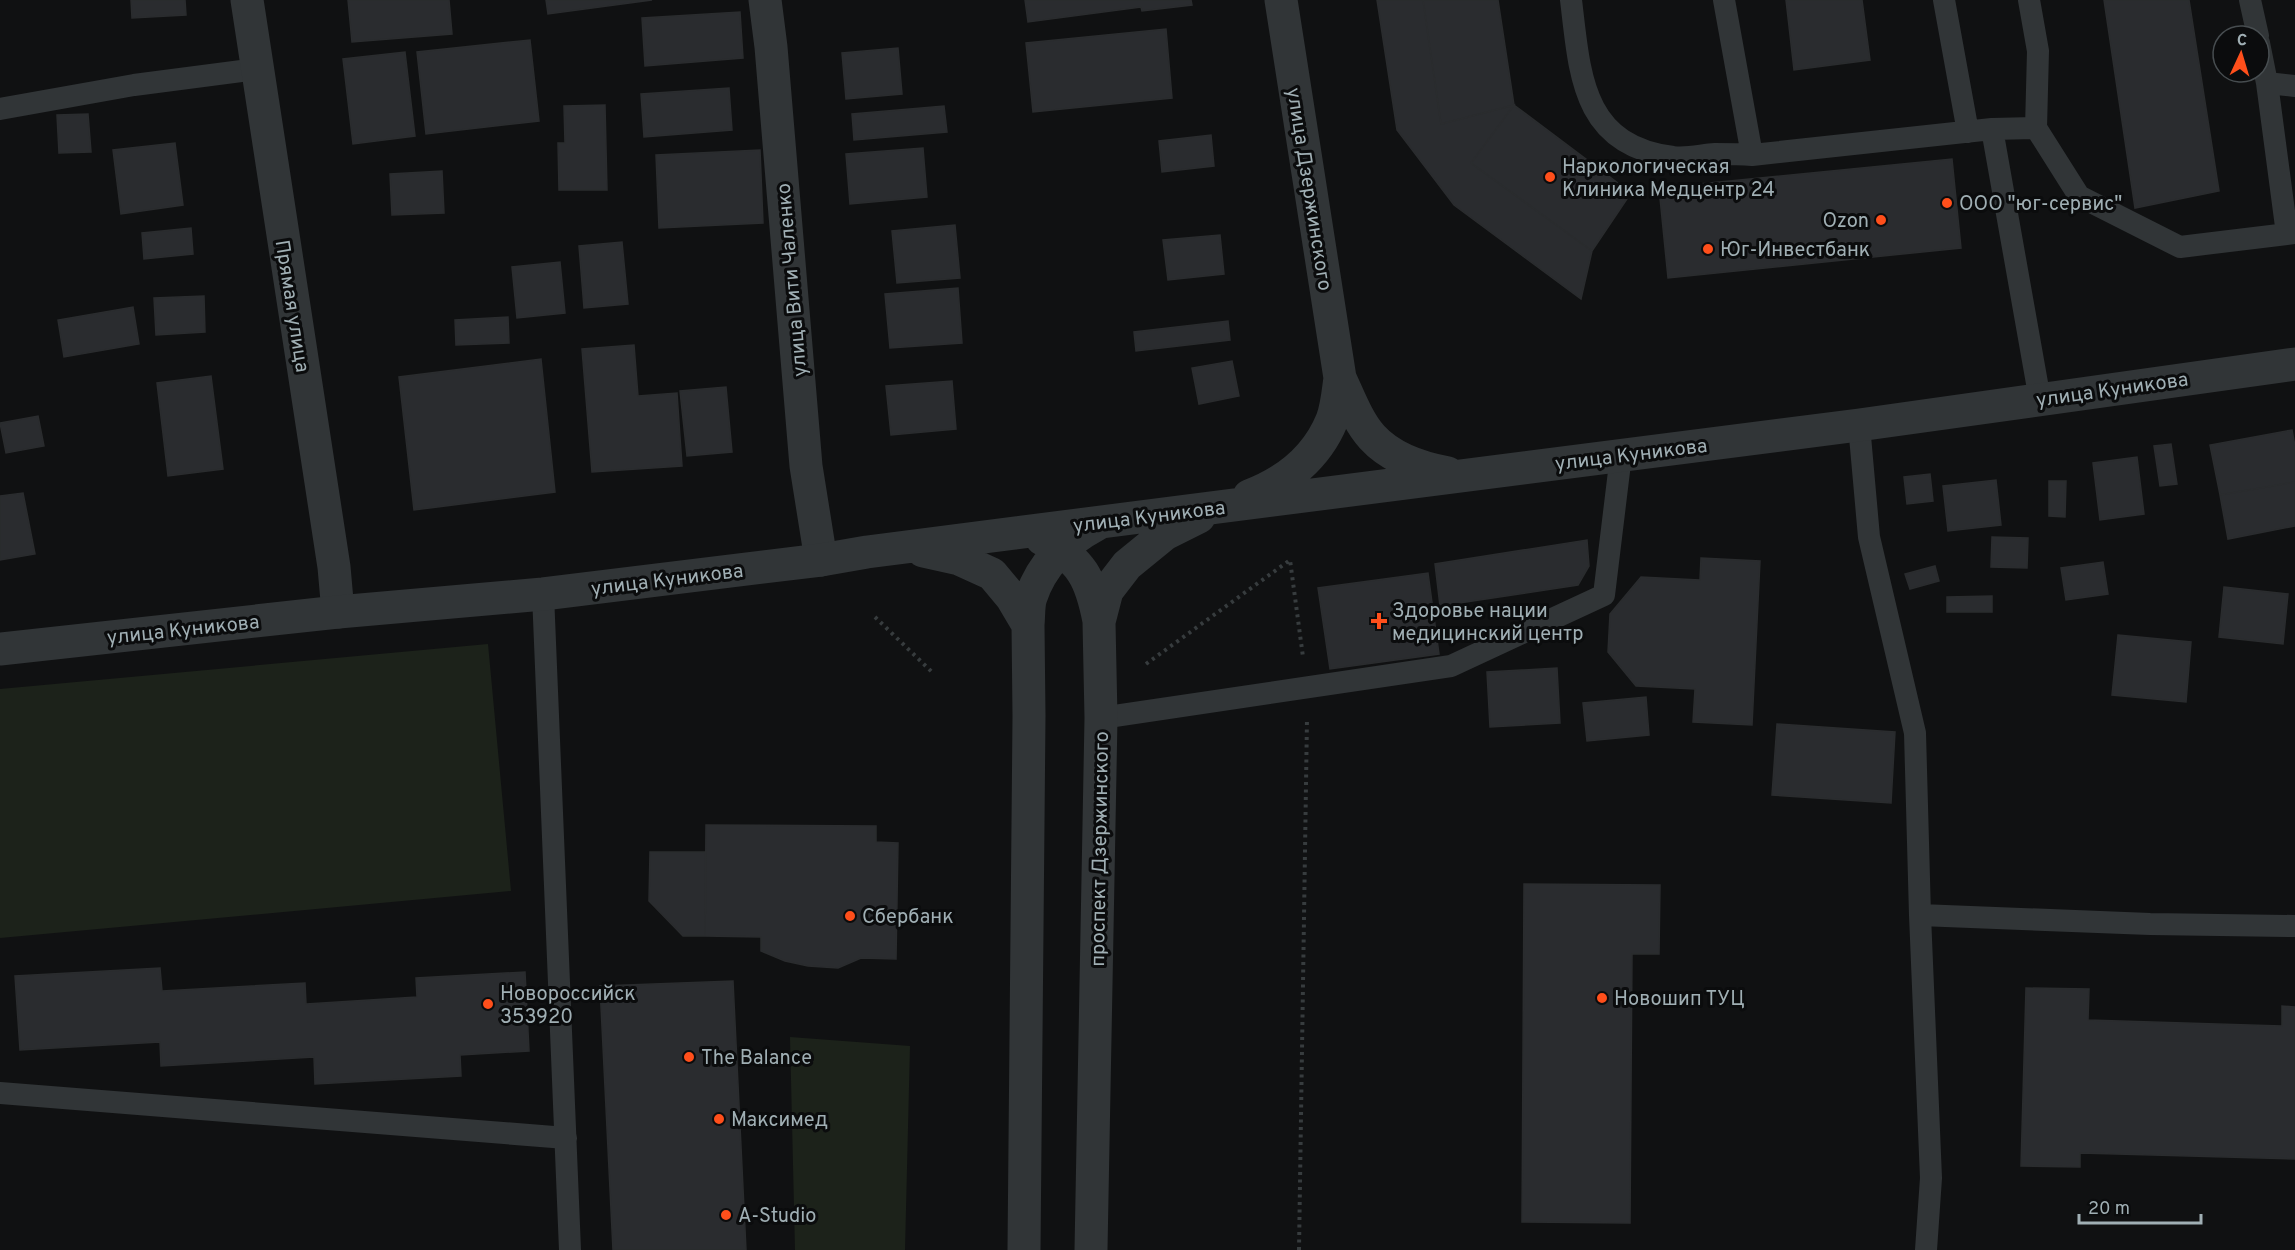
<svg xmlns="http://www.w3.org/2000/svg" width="2295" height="1250" viewBox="0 0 2295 1250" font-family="Overpass,sans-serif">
	<rect width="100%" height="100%" fill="#101112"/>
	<path fill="#1c221a" d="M488,644L511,891L0,938V689Z
		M790,1037L910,1046L905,1250H795Z"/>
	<path fill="#2a2c2f" stroke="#2a2c2e" stroke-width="1.5" d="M131,0H185L186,15L132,18Z
		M348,0H449L452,34L352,42Z
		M546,0H652L548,14Z
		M1025,0H1191L1192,5L1142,11L1141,7L1028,22Z
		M1377,0H1423L1441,124L1514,105L1471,163L1592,251L1581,299L1454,205L1397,130Z
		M1423,0H1498L1514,105L1441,124Z
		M1786,0H1862L1870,60L1794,70Z
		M2104,0H2189L2219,191L2135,208Z
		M740,12L743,58L645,66L642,18Z
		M1166,29L1172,98L1033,112L1026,43Z
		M530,40L539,121L426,134L417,52Z
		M898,48L902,94L846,99L842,53Z
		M405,52L415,136L353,144L343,59Z
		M729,88L732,130L644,137L641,94Z
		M605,105L607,190H559L558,143H565L564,106Z
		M1514,105L1631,193L1592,251L1471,163Z
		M944,106L947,132L854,140L852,114Z
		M88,114L91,152L59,153L57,115Z
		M1211,135L1214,166L1162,172L1159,141Z
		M175,143L183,205L121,214L113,150Z
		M923,148L927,197L850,204L846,154Z
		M760,150L763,223L659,228L656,155Z
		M1952,159L1961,248L1668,278L1659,188Z
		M442,171L444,213L392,215L390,174Z
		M955,225L960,278L897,283L892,231Z
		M191,228L193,254L144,259L142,233Z
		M1220,235L1224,274L1168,280L1163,240Z
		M622,242L628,304L584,308L579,246Z
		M560,262L565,313L517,318L512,267Z
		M958,288L962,343L890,348L885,294Z
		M204,296L205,332L156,335L154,298Z
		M133,307L139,344L64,357L58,320Z
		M508,317L509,343L456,345L455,320Z
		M1228,321L1230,340L1136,351L1134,332Z
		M634,345L638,396L677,393L682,466L592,472L582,349Z
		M541,359L555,492L414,510L399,377Z
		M1232,361L1239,396L1199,404L1192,368Z
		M211,376L223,469L168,476L157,383Z
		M952,381L956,429L891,435L886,386Z
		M726,387L732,452L687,456L680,391Z
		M38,416L44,446L6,453L0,423Z
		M2292,430L2295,446V482L2220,495L2210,445Z
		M2171,444L2177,484L2160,486L2154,446Z
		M2137,457L2144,514L2100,520L2093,463Z
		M1930,474L1933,501L1907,504L1904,477Z
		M1996,480L2001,525L1948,531L1943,486Z
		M2049,481H2066L2065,517L2049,516Z
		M2295,482V526L2228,539L2220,495Z
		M23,493L35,554L0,560V496Z
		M1992,537L2028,538L2027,568L1991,567Z
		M1587,540L1589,566L1578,585L1440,606L1435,564Z
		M1701,558L1760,561L1752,725L1693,722L1695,689L1636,686L1608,652L1610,614L1641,577L1700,580Z
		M2103,562L2108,594L2066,600L2061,568Z
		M1935,566L1939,581L1910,589L1905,574Z
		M1428,573L1439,654L1330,669L1318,588Z
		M2224,587L2288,594L2283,644L2219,637Z
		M1992,596V612H1947V597Z
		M2118,635L2191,642L2186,702L2112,695Z
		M1557,668L1560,723L1490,727L1487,672Z
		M1646,697L1649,735L1587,741L1583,703Z
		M1777,724L1895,732L1891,803L1772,795Z
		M706,825L876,826V842L898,843L896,959L861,958L838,968L808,966L785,961L761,951V937L705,936Z
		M650,852H706L705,936H683L649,901Z
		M1524,884L1660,885L1659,954H1632L1630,1223L1522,1222Z
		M160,968L162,991L305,983L306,1004L417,997L416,978L525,972L529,1051L460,1055L461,1076L315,1084L314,1057L161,1066L160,1042L20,1050L15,976Z
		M733,981L746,1250H613L600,986Z
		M2026,988L2089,989L2088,1020L2282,1026V1006L2295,1007V1159L2080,1153V1167L2021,1166Z"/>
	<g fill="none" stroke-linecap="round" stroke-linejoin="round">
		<path stroke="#373c3e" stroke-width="4" stroke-dasharray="3 4.5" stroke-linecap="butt" d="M875,617L932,672
			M1146,664L1290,560L1303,657
			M1299,1250L1307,718"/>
		<path stroke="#313537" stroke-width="22" d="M1571,0C1580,74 1581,145 1673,157C1686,159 1701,155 1715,154C1727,154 1740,154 1752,155L1992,129L2040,400
			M1724,0L1752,155
			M1944,0L1968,132
			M2029,0L2038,51L2036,128
			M2250,0L2258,36
			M2259,43L2267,83L2295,86
			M2267,83L2287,234
			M0,109L134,85L257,69
			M1992,129L2036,128L2079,196L2180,247L2295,233
			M1859,425L1869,537L1915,733L1920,915L1931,1178L1926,1250
			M543,594L570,1250
			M1101,718L1451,666L1604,595L1621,455
			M1920,915L2150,924L2295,926
			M0,1093L566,1138"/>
		<path stroke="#313537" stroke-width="33" d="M247,0L334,567L338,612
			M765,0L771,47L806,466L821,560"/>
		<path stroke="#313537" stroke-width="33" d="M1340,378C1349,397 1358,422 1372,437C1391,458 1421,468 1448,473
			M1249,496C1286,482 1317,457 1332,420C1337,407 1338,392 1340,378L1281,0
			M1042,539C1082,560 1091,579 1099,621
			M923,551L959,559L992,574L1012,598L1028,625L1029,716L1024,1250
			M1028,625C1029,616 1028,605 1031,597C1042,564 1066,541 1096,525
			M0,649L338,612L543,594L821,560L867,552L1859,425L2295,364
			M1091,1250L1101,718L1099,622L1107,591L1127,565L1165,534L1199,517"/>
	</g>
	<g fill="#ff4f1b" stroke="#0b0c0d" stroke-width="2">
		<circle cx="1550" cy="177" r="6"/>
		<circle cx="1947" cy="203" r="6"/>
		<circle cx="1881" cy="220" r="6"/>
		<circle cx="1708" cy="249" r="6"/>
		<path d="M1376 612h6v6h6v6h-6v6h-6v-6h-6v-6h6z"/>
		<circle cx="850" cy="916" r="6"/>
		<circle cx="1602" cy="998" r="6"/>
		<circle cx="488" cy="1004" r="6"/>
		<circle cx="689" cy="1057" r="6"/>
		<circle cx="719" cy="1119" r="6"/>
		<circle cx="726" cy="1215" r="6"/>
	</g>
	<g text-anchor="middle" stroke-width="6" stroke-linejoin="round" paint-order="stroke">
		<g font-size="20" fill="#a0afb4" stroke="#0b0c0d" text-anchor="start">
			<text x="1562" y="173">Наркологическая<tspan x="1562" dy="23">Клиника Медцентр 24</tspan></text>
			<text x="1959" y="210">ООО "юг-сервис"</text>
			<text x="1869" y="227" text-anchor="end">Ozon</text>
			<text x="1720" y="256">Юг-Инвестбанк</text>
			<text x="1392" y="617">Здоровье нации<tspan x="1392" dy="23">медицинский центр</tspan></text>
			<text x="862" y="923">Сбербанк</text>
			<text x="500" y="1000">Новороссийск<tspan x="500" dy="23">353920</tspan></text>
			<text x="1614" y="1005">Новошип ТУЦ</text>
			<text x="701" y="1064">The Balance</text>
			<text x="731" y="1126">Максимед</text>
			<text x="738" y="1222">A-Studio</text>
		</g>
		<g font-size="20" fill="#a0afb4" stroke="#0b0c0d">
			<text transform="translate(1310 189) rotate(81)" y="7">улица Дзержинского</text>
			<text transform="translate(791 280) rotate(-95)" y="7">улица Вити Чаленко</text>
			<text transform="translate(293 306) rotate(81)" y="7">Прямая улица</text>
			<text transform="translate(2112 389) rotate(-8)" y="7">улица Куникова</text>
			<text transform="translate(1631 454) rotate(-7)" y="7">улица Куникова</text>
			<text transform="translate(1149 516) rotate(-7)" y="7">улица Куникова</text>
			<text transform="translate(667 579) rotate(-7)" y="7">улица Куникова</text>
			<text transform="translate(183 629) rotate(-6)" y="7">улица Куникова</text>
			<text transform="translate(1099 849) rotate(-89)" y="7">проспект Дзержинского</text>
		</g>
	</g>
	<g transform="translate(2241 54) rotate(4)"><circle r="28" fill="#0b0c0d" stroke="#474d50" stroke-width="1.5"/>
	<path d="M0-4.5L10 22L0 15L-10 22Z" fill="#ff4f1b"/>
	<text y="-9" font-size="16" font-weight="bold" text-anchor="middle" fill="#a0afb4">С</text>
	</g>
	<path d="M2079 1214v9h122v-9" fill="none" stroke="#a0afb4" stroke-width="3"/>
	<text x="2088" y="1214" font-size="18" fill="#a0afb4" stroke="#0b0c0d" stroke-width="4.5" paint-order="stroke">20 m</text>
</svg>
